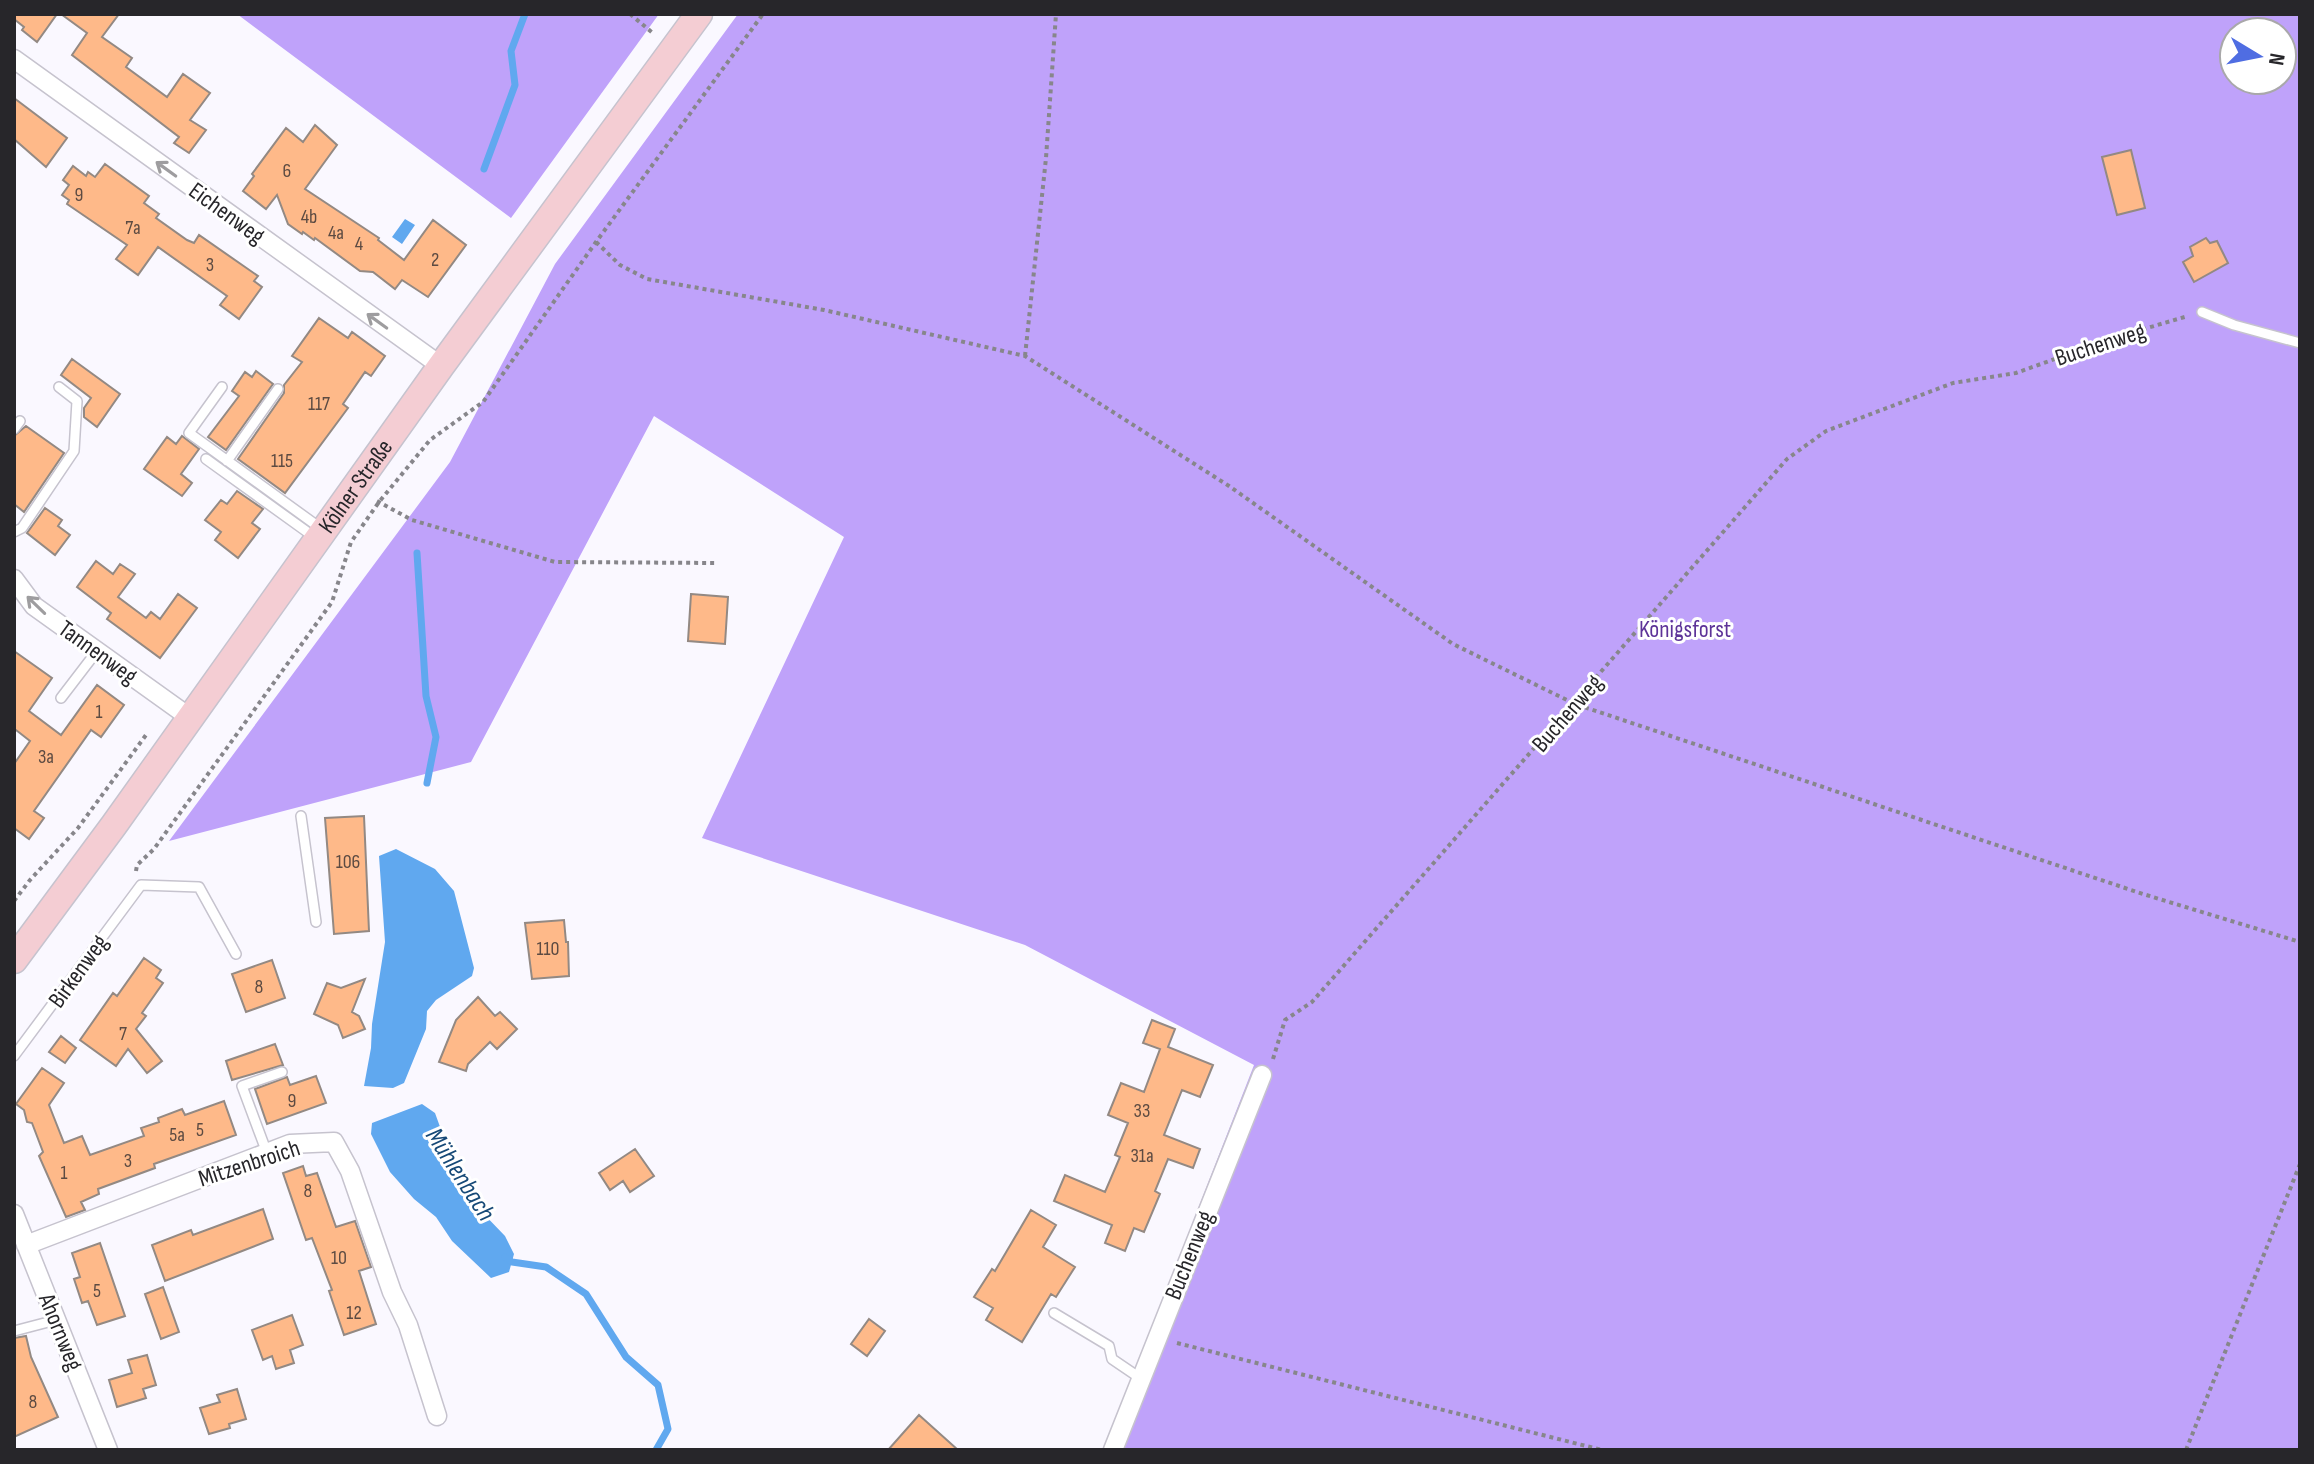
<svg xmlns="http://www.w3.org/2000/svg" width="2314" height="1464" viewBox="0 0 2314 1464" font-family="'Sofia Sans Condensed',sans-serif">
	<rect width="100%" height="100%" fill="#faf8ff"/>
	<path fill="#bfa2fa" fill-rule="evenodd" d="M237,14H659L511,218Z
		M738,14H2300V1450H1104L1254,1065L1025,945L702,838L844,537L654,416L471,762L169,841L450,462L555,264ZM2234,32H2282V80H2234Z"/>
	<path fill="#60a8ef" d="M405,219L415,225L402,244L392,237Z
		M396,849L435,869L454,891L474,968L472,976L436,1000L427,1011L426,1029L404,1083L393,1088L364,1086L371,1048L372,1024L385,942L379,856Z
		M422,1104L435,1113L452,1160L479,1209L505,1236L514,1254L509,1272L491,1278L452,1241L436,1217L414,1199L390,1172L371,1134L372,1123Z"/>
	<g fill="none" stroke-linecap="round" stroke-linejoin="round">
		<path stroke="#60a8ef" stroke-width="7" d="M484,169L515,85L511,51L525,14
			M417,553L426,696L436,737L427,783
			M505,1257L512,1262L546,1267L586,1294L626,1357L658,1385L668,1429L656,1450"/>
	</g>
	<path fill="#feb989" stroke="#938983" stroke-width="2" d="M14,14H57L37,42L22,30L24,27L14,19Z
		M61,14H119L102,37L132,58L126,67L167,97L183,74L210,93L190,120L206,130L189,153L174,143L179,137L72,55L87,33Z
		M14,98L67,138L46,167L14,139Z
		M315,125L337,145L305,189L379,238L378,240L404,260L433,220L466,245L428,297L402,280L395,289L373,272L360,271L315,238L314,240L303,232L302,234L288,224L277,195L266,209L243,191L254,176L252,174L286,128L303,142Z
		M2131,150L2145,208L2117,215L2102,157Z
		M105,164L149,196L144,203L159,214L156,218L187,240L194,243L199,235L258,276L254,281L262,287L239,319L220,305L227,296L158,247L138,275L116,259L127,245L67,204L69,200L62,195L69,185L63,180L73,166L86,176L88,172L95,177Z
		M2206,238L2210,243L2217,241L2228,263L2194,282L2183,262L2193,256L2190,247Z
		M319,318L348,338L352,332L385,356L371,376L365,372L343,404L348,408L285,493L238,459L284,393V385L302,362L292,356Z
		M72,359L120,394L97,427L84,417V408L91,398L61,375Z
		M256,371L273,384L226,450L208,437L239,396L232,391L245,372L252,377Z
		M26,426L64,453L24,512L14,504V436Z
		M182,436L199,449L181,474L192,483L182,496L144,469L167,437L176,444Z
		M237,491L263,509L252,523L260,529L238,558L215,540L221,532L205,520L221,500L227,504Z
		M45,508L62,520L58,526L70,535L55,555L27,533Z
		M96,561L113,574L120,564L135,574L118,597L146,618L151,612L160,619L178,594L197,608L160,658L107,619L111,613L77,587Z
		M691,594L728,597L725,644L688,641Z
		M14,651L52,678L29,711L61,735L97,685L124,705L101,737L91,730L34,811L44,818L29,839L14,828V764L30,741L16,730L14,732Z
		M364,816L369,931L334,934L325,818Z
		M564,920L566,942H568L569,976L532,979L525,923Z
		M144,958L161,970L156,978L163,983L142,1013L146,1016L136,1029L162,1061L147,1073L128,1049L116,1066L80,1040L113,993L117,996Z
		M272,960L285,998L246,1012L232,974Z
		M365,979L352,1012L359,1016L365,1029L343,1038L338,1025L314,1014L327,983L341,988Z
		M478,997L495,1016L500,1012L517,1029L497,1049L490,1042L468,1064L466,1071L439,1062L456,1020Z
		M1152,1020L1175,1029L1168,1047L1213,1065L1200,1097L1182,1090L1164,1135L1200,1149L1193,1168L1168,1159L1155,1191L1160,1194L1144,1232L1134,1228L1125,1251L1105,1243L1112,1225L1054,1201L1065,1175L1105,1192L1120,1157L1115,1155L1128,1123L1108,1115L1121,1083L1144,1092L1160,1049L1143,1043Z
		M61,1036L76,1048L65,1063L49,1052Z
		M275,1044L283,1065L232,1080L226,1061Z
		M42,1068L64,1083L49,1105L64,1143L82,1136L90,1155L144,1136L141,1128L159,1122L158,1118L182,1109L185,1115L224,1101L236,1135L154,1164L155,1168L98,1189L99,1194L81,1202L85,1210L66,1217L39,1156L43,1152L32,1123L27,1122L24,1110L16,1104Z
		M316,1076L326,1103L267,1124L255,1089L287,1077L290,1085Z
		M635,1149L654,1176L630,1192L623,1181L610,1190L599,1173Z
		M303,1166L306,1176L317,1173L336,1227L355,1221L371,1267L359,1271L376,1324L344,1335L332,1300L329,1291L332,1290L312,1238L306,1240L283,1173Z
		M263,1209L273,1239L165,1281L152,1245L191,1230L193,1235Z
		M1031,1210L1056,1225L1043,1247L1075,1267L1056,1297L1051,1294L1022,1342L986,1320L993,1308L974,1297L992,1269L995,1271Z
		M100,1243L125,1316L97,1325L88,1301L82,1303L74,1279L80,1277L72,1253Z
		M163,1287L179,1332L161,1339L145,1294Z
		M292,1315L303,1345L290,1350L294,1363L276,1369L272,1356L263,1360L252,1330Z
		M869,1319L885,1331L867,1356L851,1344Z
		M26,1336L31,1357L58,1417L14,1437V1338Z
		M147,1355L156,1385L143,1389L146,1398L117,1407L109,1380L132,1373L128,1360Z
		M237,1389L246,1419L229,1424L230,1428L209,1434L200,1408L220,1402L217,1395Z
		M919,1415L958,1450H888Z"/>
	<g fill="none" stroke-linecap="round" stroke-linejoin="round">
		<g stroke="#c6c3ce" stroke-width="12">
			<path id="lane" d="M2202,312L2234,325L2300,343
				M222,387L189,433L323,530
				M14,429L20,421
				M206,459L317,539
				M227,461L278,389
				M14,532L22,528L74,451L77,401L59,387
				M61,698L97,651
				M301,816L316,922
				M14,1056L141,885L199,887L236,954
				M267,1153L242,1086L282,1072
				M1054,1313L1109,1346L1112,1359L1140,1378
				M14,1331L56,1320"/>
		</g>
		<g stroke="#c6c3ce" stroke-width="21">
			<path id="street" d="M14,59L441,366
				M14,579L34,606L189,717
				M14,1214L108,1450
				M26,1245L290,1144L334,1142L350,1171L392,1292L408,1325L437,1416
				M1113,1450L1262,1075"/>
		</g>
		<g stroke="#c6c3ce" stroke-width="29">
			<g id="secondary">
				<path id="s1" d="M14,960L114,825L441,366L699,14"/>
			</g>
		</g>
		<path stroke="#87868b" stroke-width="4" stroke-dasharray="4 4" stroke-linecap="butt" d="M630,14L654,34
			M596,242L620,265L647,279L824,310L1025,356L1229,486L1453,644L1575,704L2143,894L2300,942
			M1025,356L1046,158L1056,14
			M377,501L412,520L555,562L716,563
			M136,871L137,865L154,849L332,602L351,542L379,502L430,440L483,402L596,242L763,14
			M14,901L30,880L78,828L146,735
			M1273,1059L1285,1020L1312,1002L1787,459L1826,431L1953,383L2016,373L2110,339L2188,316
			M1177,1343L1602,1450
			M2186,1450L2300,1164"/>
		<use href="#lane" stroke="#fff" stroke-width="9"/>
		<use href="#street" stroke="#fff" stroke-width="18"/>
		<use href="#secondary" stroke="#f4cdd3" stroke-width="26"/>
	</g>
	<defs><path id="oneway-shaft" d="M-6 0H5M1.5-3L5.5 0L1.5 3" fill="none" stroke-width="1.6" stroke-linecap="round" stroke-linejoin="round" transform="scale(2)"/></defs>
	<g stroke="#9e9d9f">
		<use href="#oneway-shaft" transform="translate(166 169) rotate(-144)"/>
		<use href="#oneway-shaft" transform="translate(377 321) rotate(-144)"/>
		<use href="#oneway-shaft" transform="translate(36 605) rotate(-136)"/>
	</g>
	<g text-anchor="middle" stroke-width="6" stroke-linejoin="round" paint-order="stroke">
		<g font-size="20" fill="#5d4b42">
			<text x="287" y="177">6</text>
			<text x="79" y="201">9</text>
			<text x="309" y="223">4b</text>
			<text x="133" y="234">7a</text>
			<text x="336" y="239">4a</text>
			<text x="359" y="250">4</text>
			<text x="435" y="266">2</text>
			<text x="210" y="271">3</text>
			<text x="319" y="410">117</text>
			<text x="282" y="467">115</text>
			<text x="99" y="718">1</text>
			<text x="46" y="763">3a</text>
			<text x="348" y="868">106</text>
			<text x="548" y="955">110</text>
			<text x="259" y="993">8</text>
			<text x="123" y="1040">7</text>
			<text x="292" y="1107">9</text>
			<text x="1142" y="1117">33</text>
			<text x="200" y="1136">5</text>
			<text x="177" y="1141">5a</text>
			<text x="1142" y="1162">31a</text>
			<text x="128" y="1167">3</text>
			<text x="64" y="1179">1</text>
			<text x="308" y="1197">8</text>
			<text x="339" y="1264">10</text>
			<text x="97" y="1297">5</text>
			<text x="354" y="1319">12</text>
			<text x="33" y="1408">8</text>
		</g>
		<g font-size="24" fill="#27262a" stroke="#fff">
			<text transform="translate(227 213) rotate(36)" y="8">Eichenweg</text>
			<text transform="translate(2100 344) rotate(-18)" y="8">Buchenweg</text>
			<text dy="8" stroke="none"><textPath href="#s1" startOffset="584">Kölner Straße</textPath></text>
			<text transform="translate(98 652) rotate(36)" y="8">Tannenweg</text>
			<text transform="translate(1567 713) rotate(-49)" y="8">Buchenweg</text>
			<text transform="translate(78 971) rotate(-54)" y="8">Birkenweg</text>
			<text transform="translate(249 1163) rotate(-18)" y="8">Mitzenbroich</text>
			<text transform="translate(1189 1255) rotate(-68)" y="8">Buchenweg</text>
			<text transform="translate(61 1332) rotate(68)" y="8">Ahornweg</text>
		</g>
		<g font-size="24" fill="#5d3398" stroke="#fff">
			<text x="1685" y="637">Königsforst</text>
		</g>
		<g font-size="26" font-style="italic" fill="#164977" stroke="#fff">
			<text transform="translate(461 1174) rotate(57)" y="9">Mühlenbach</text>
		</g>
	</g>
	<rect width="2314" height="1464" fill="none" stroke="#27262a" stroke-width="32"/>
	<g transform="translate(2258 56) rotate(100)"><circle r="38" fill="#ffffff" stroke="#a9a8aa" stroke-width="2"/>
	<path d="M0-6L14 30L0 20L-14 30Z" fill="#4f6de2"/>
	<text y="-12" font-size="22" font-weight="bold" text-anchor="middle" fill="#27262a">N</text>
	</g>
</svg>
